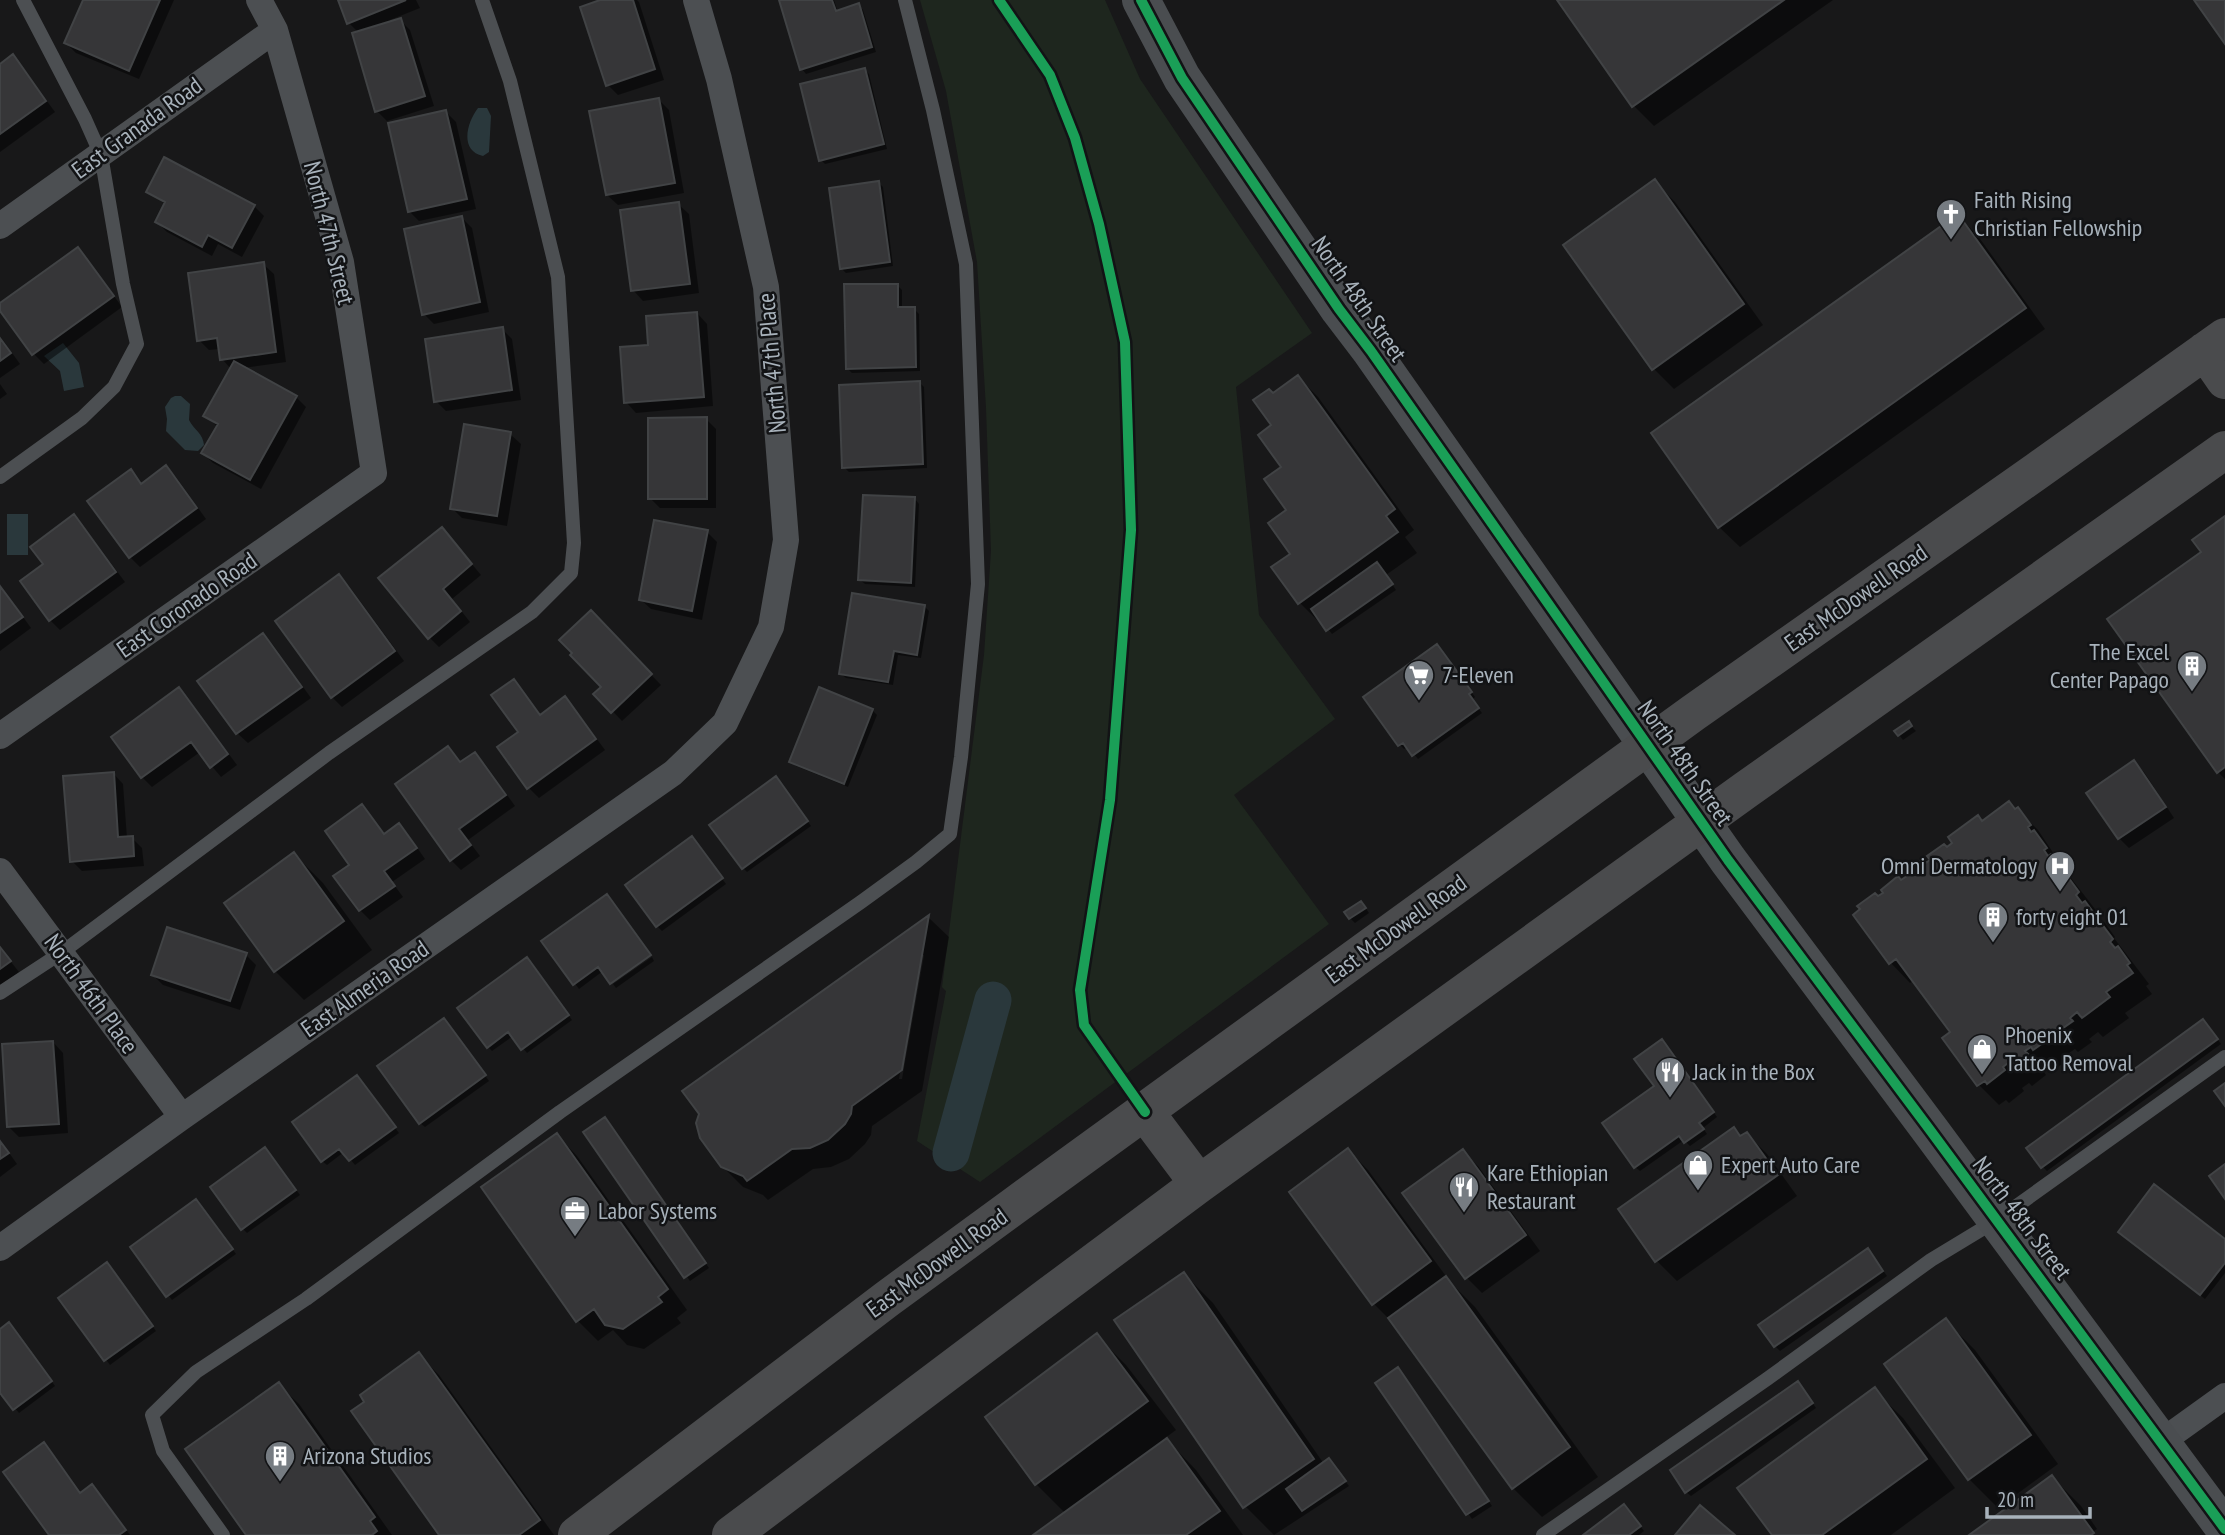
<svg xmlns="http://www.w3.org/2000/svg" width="2225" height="1535" viewBox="0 0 2225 1535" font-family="'PT Sans Narrow',sans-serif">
	<rect width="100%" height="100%" fill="#181819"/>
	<path fill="#1e261e" d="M920,0H1105L1140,79L1312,333L1236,387L1259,615L1335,719L1234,795L1329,924L980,1182L917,1141L946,991L942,987L984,655L991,551L986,408L977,262L946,91Z"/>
	<path fill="#2a383c" d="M478,108H487L491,116L489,152L483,156C459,151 467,122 478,108Z
		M63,343L79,363L84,387L64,391L60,371L44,356Z
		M175,396H181L190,404L189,420C194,430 203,433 204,445L198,451L185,450L166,431L167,419L165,407L171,398Z
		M7,514H28V555H7Z"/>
	<path fill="#0007" fill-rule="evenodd" d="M85,0H174L139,79L76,53L66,43Z
		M339,0H416L420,8L390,20L391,23L400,20L410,30L434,106L387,121L377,111L359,33L349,23Z
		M606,0H637L639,2L664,80L618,95L608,85Z
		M780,0H834L838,12L858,5L863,10L876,52L806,74L802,69Z
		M1559,0H1833L1654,126L1634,106Z
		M12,57L22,67L55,112L0,152V66Z
		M864,69L869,74L887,149L825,164L821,160Z
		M659,100L669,110L684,193L618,205L607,195Z
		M446,112L456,122L476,209L419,221L409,211Z
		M878,182L883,187L893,266L846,273L841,268Z
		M1655,182L1675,202L1763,325L1674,389L1654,369L1565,246Z
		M148,191L254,206L264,216L242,257L218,244L212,256L167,232L157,222L166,205Z
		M678,204L689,214L699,293L643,301L633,290Z
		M1958,216L1978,236L2045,329L1740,547L1719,527Z
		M462,218L472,228L489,312L434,324L424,314Z
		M77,249L87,259L122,307L44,364L34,354L0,305Z
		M263,264L274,274L286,362L243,368L296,397L306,407L261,489L213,463L203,453L218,427L205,415L231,369L222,359L220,349L209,350L199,340Z
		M897,285L902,290V309H914L919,314L920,371L852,373L847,368Z
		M697,313L707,324L713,406L636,413L626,402L650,347Z
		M502,329L512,339L521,400L446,411L436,401Z
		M0,336L20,364L0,378Z
		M1298,377L1318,397L1414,530L1405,537L1417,553L1386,575L1396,590L1332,634L1322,621L1320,623L1299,602L1283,467L1273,425V395Z
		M920,383L924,387L927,468L849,472L844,467Z
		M0,384L7,394L0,399Z
		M706,419L716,429V508H660L650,498Z
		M510,434L521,444L507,526L462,518L452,508Z
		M166,467L176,477L206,519L140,567L130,557V471L143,485Z
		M915,499L919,504L915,587L865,584L860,580Z
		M74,517L84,527L125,582L60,630L50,620L45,565Z
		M2225,518V779L2218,772L2203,553Z
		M707,532L717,542L702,620L651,609L640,599Z
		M451,539L481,575L452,599L470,622L439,647L429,637Z
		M339,576L349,586L404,661L342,707L332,697Z
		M0,585L31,628L0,651Z
		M924,606L929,611L921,658L898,655L893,685L846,678L841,674Z
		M591,612L661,685L622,721L596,694L604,687Z
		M263,635L273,645L311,698L248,743L237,733L200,681Z
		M1442,651L1475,697L1472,700L1482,713L1418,759L1408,747L1404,749L1400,745Z
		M513,681L542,716L565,699L575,709L605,750L539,798L529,788L500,748L520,733Z
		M179,690L189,700L237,765L221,777L200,752L152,787L142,777Z
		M872,710L877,715L848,787L796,766L791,762Z
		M1908,723L1916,731L1903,740L1899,735Z
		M448,748L462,763L474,754L485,764L515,806L468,840L480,856L461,870L451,860Z
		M2134,762L2144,772L2174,818L2129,848L2119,838Z
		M113,773L123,784L127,838H132L142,848L144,866L82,871L72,861Z
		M780,783L811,826L747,872L743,868Z
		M362,806L386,835L399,826L409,836L425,859L392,882L403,897L370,920L360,910L336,877L351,865Z
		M2018,810L2038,830L2064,869L2098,913L2096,915L2105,923L2115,937L2114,938L2149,984L2146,986L2152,994L2125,1013L2129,1018L2103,1037L2098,1032L2089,1039L2092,1042L2078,1052L2075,1049L2066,1055L2069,1059L2055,1069L2052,1066L2044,1072L2046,1075L2032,1086L2029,1083L2022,1088L2024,1091L2009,1103L2006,1100L1999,1105L1979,1085L1944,1039L1953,1033L1914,980L1910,983L1890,962L1878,898L1983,822Z
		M696,843L726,884L662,931L657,926Z
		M294,854L323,883L372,950L304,1000L275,971Z
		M607,896L603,971L579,989L544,941Z
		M1365,907L1369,913L1355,923L1350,918Z
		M929,918L949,937L922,1091L872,1126L871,1135L865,1144L849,1159L831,1167L813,1169L768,1200L763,1195L743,1187L722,1166L701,1114L685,1091ZM921,955H924L902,1079H899Z
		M0,948L19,972L0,986Z
		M246,955L256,965L240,1010L163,985L153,975Z
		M652,957L654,961L616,988L613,984Z
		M531,964L572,1020L527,1053L513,1036L492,1051L488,1047Z
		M448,1024L489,1081L425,1127L420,1123Z
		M2208,1026L2221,1044L2047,1171L2042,1166Z
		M53,1042L63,1053L68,1133L19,1137L9,1127Z
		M1666,1046L1717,1117L1703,1128L1707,1134L1690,1146L1684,1140L1640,1171L1635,1167Z
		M357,1077L399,1133L355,1165L344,1152L327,1165L322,1161Z
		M609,1124L709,1268L690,1281L586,1133Z
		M1747,1134L1767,1154L1797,1196L1677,1281L1656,1260L1741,1137Z
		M557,1135L577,1156L687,1310L677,1318L681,1323L644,1349L627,1345L613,1330L598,1341L578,1321Z
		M0,1140L17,1164L0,1177Z
		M1348,1150L1368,1170L1451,1283L1475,1307L1598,1477L1542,1517L1513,1488L1394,1324L1374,1304Z
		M1462,1151L1478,1166L1540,1251L1482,1293L1466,1277Z
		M270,1154L300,1195L247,1233L243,1229Z
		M201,1206L236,1254L172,1300L132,1247Z
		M2125,1236L2225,1241V1273L2205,1299Z
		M1872,1255L1887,1276L1780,1351L1775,1346L1761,1325Z
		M111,1269L156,1331L110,1365L61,1298Z
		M1184,1274L1213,1303L1324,1464L1333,1465L1349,1486L1274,1535L1245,1506Z
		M1946,1321L1975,1350L2058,1464L1998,1508L1969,1479L1886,1364Z
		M14,1329L55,1386L19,1413L3,1394L0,1396V1331Z
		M1097,1336L1126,1365L1176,1430L1165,1438L1196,1470L1243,1535H1036L1066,1514L1036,1484L987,1418Z
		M419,1355L439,1375L554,1535H441Z
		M1402,1374L1492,1506L1472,1519L1378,1383Z
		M278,1384L299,1404L392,1535H248Z
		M1802,1388L1816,1408L1691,1496L1686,1492Z
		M1874,1390L1903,1418L1955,1488L1891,1535H1774Z
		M44,1445L54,1455L82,1494L92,1486L102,1496L130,1535H51Z
		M2052,1477L2081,1506L2097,1529L2088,1535H1972Z
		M1628,1510L1644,1531L1639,1535H1586Z"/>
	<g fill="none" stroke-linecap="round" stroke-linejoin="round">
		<path stroke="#2a383c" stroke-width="37" d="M951,1153L993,1000"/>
	</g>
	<path fill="#363638" stroke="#414345" stroke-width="2" d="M83,0H160L129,71L64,43Z
		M338,0H406L347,24Z
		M600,0H633L655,69L606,86L580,7Z
		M779,0H832L836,11L859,3L872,47L800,70Z
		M1557,0H1784L1632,107Z
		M2194,0H2225V44Z
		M401,18L425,96L375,112L352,33Z
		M13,54L46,101L0,134V64Z
		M865,68L884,144L819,161L800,84Z
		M659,98L675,183L606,195L589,111Z
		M446,110L467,199L408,212L388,123Z
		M164,157L255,205L232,248L208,235L202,247L155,222L165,202L146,192Z
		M1655,179L1744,304L1652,370L1563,245Z
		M879,181L890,262L840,269L829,188Z
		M679,202L690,284L631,291L620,210Z
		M1958,214L2026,308L1718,528L1651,433Z
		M462,216L480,302L422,315L404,229Z
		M78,247L114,296L32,355L0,311V303Z
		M264,262L276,352L220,360L217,338L197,341L188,273Z
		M844,284H898V307H915L916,367L846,369Z
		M697,312L704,397L624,403L620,347L648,345L646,316Z
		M503,327L512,390L434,402L425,339Z
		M0,338L11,353L0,361Z
		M234,361L297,396L250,480L201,453L218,424L203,416Z
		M1298,375L1395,509L1386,516L1398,532L1298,604L1271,567L1290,554L1268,523L1286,510L1264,479L1281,467L1258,435L1271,425L1253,400L1269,389L1273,393Z
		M920,381L923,464L842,468L839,385Z
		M707,417V499H648V418Z
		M464,424L511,432L497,516L450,509Z
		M166,465L197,508L129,558L87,501L131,469L141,484Z
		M863,495L915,497L911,583L858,580Z
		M74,514L116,572L49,621L20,581L43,564L30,547Z
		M2225,516V767L2217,773L2107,619L2201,552L2192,540Z
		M654,520L708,530L692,611L639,600Z
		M442,527L472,564L443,589L461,611L428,639L378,578Z
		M1377,562L1393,584L1326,631L1311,609Z
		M339,574L395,651L331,698L275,621Z
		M0,586L23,617L0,633Z
		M852,593L925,605L917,655L894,651L888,682L839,674Z
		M591,610L652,674L611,713L593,694L601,687L570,655L572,653L559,640Z
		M263,633L302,687L236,734L197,681Z
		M1437,644L1472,692L1469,694L1479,708L1412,756L1403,743L1398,746L1363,697Z
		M514,679L540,715L565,696L596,739L527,789L497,747L518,732L491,695Z
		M179,687L228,754L210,768L191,742L141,778L111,737Z
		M819,687L873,709L844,784L789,762Z
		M1909,721L1912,726L1898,736L1894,731Z
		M448,746L460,762L475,752L506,795L459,829L471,845L450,861L395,784Z
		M2134,760L2166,807L2118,839L2086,793Z
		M114,772L118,837L133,836L134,856L70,862L63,776Z
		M776,776L808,821L742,869L709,825Z
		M2009,801L2015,809L2018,807L2031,825L2028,827L2031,832L2034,830L2047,848L2044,850L2048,856L2051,854L2064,871L2061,873L2065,880L2068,877L2079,892L2076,895L2082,903L2085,901L2096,916L2093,919L2098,926L2101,923L2113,939L2110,942L2115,948L2118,946L2130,963L2127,965L2133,973L2106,992L2110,997L2082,1018L2077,1012L2070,1018L2073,1021L2056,1033L2054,1029L2047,1034L2050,1038L2033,1050L2031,1047L2025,1051L2028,1054L2010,1067L2008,1063L2003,1067L2005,1070L1987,1084L1985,1081L1977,1086L1942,1038L1950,1032L1896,959L1889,964L1853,915L1860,909L1857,906L1875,893L1878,896L1883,893L1881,890L1898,876L1901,880L1907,876L1904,872L1921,860L1924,864L1930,860L1927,856L1944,844L1947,847L1952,843L1948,837L1978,815L1982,821Z
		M362,804L384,834L399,823L417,848L384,871L395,886L359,911L333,876L349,865L325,831Z
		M692,836L723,878L656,927L625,885Z
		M294,852L344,921L274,972L224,903Z
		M607,894L651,955L610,984L598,967L573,985L541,941Z
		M1361,901L1366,908L1349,919L1344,912Z
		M929,915L902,1070L852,1106L851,1114L845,1124L828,1140L810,1148L792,1149L747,1181L743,1176L721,1167L700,1138L696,1123L699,1114L682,1091Z
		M167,927L247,953L230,1001L151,975Z
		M0,947L11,961L0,969Z
		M527,957L569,1015L521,1050L508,1032L487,1048L457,1008Z
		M444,1018L486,1075L419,1124L377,1066Z
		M2203,1019L2218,1039L2041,1168L2026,1148Z
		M1662,1039L1714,1112L1699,1123L1704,1129L1684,1143L1679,1136L1634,1168L1602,1123L1654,1086L1634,1059Z
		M53,1041L59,1124L7,1127L2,1044Z
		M357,1075L396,1127L349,1161L339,1149L321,1162L292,1122Z
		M2225,1083V1106L2214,1091Z
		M605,1117L706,1263L684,1278L583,1132Z
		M1734,1127L1740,1136L1747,1132L1778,1175L1655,1262L1618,1209Z
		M557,1133L668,1289L658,1297L662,1302L623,1329L605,1325L594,1309L576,1322L481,1187Z
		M0,1141L9,1153L0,1159Z
		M265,1147L296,1190L241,1230L210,1187Z
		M1348,1148L1431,1261L1372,1305L1289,1192Z
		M1463,1149L1526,1235L1465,1279L1402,1193Z
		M2225,1164V1199L2209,1176Z
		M2154,1184L2225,1239V1263L2200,1295L2118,1232Z
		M196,1199L233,1249L166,1297L130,1247Z
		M1868,1248L1883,1271L1774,1347L1758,1325Z
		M107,1262L153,1326L104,1361L58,1298Z
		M1184,1272L1314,1459L1243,1508L1114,1320Z
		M1446,1276L1570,1447L1512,1489L1388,1318Z
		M1946,1318L2031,1435L1968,1480L1884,1364Z
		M9,1322L52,1381L13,1410L0,1393V1329Z
		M1097,1333L1148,1401L1035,1485L985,1417Z
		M419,1352L540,1520L519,1535H439L351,1411L364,1402L360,1395Z
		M1398,1367L1489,1501L1466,1515L1375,1383Z
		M1798,1381L1813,1403L1685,1493L1670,1470Z
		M279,1382L375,1517L370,1521L377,1531L372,1535H246L185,1449Z
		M1875,1387L1927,1459L1822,1535H1772L1737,1488Z
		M1167,1438L1220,1511L1186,1535H1033Z
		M44,1442L80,1493L92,1484L126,1530L119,1535H49L3,1472Z
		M1329,1458L1346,1481L1302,1511L1286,1489Z
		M2052,1475L2094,1533L2091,1535H1969Z
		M1624,1504L1641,1526L1629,1535H1583Z
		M1700,1505L1735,1535H1675Z"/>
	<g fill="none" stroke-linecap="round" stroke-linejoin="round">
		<path stroke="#4c4f52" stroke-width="14" d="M0,477L82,418L114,387L137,344L123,284L101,155L85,119L23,0
			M0,993L61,953L329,753L532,612L571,573L574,543L558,277L510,81L482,0
			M223,1535L163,1451L152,1415L196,1372L306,1299L560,1112L861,902L916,862L950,834L961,757L978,584L966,264L933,110L905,0
			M1543,1535L1767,1379L1931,1260L1997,1220L2225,1057"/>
		<path stroke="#4c4f52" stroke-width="26" d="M0,226L275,30
			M0,736L374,473L341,262L275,30L259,0
			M0,871L182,1117
			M0,1248L182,1117L673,773L725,723L771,627L786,540L766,287L719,79L696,0
			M2161,1442L2225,1396"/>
		<path stroke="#4a4d50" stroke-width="38" d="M1141,0L1182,78L1339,309L1371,351L1728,860L1930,1130L2225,1529"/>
		<path stroke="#4a4b4d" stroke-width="38" d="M2205,351L2225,380
			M1145,1112L1199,1184
			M577,1535L887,1299L1014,1206L1693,713L2037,471L2225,337
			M731,1535L1050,1295L1199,1184L1747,789L2225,450"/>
		<g stroke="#121315" stroke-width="15">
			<path id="cycleway" d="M999,0L1050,75L1075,138L1099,224L1125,342L1131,530L1110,800L1080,990L1084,1025L1145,1112
				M1141,0L1182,78L1339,309L1371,351L1728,860L1930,1130L2225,1529"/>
		</g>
		<use href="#cycleway" stroke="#1a9f57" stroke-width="10"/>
	</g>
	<defs>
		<g id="church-pin" transform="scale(1.575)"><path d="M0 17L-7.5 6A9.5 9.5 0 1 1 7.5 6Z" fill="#767c82" stroke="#121315"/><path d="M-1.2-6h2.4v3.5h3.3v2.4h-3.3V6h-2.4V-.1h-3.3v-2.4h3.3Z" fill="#fff"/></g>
		<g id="building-pin" transform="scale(1.575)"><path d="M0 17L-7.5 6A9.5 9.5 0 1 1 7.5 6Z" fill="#767c82" stroke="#121315"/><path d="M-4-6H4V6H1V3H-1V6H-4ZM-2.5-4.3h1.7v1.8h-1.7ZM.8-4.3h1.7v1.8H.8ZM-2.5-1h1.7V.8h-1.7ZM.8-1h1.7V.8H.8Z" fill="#fff"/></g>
		<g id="supermarket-pin" transform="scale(1.575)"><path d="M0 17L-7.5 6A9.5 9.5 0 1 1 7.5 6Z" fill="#767c82" stroke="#121315"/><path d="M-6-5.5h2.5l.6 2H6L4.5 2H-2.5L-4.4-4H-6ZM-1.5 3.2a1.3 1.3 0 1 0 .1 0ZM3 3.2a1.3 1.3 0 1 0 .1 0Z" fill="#fff"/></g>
		<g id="hospital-pin" transform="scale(1.575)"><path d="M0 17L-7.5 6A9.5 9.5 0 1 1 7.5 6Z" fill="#767c82" stroke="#121315"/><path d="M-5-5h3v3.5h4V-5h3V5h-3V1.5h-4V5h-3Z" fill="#fff"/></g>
		<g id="shop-pin" transform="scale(1.575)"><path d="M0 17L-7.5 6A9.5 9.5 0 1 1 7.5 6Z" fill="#767c82" stroke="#121315"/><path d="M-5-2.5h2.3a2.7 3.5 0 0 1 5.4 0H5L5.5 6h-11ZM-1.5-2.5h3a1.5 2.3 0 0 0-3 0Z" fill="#fff"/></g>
		<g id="restaurant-pin" transform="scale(1.575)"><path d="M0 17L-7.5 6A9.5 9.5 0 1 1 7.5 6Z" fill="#767c82" stroke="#121315"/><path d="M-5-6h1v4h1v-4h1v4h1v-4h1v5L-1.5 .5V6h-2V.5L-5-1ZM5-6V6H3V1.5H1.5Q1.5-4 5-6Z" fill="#fff"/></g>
		<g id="office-pin" transform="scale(1.575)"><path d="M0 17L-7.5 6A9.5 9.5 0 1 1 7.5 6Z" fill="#767c82" stroke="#121315"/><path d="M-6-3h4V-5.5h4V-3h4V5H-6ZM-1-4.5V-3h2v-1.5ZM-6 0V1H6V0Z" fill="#fff"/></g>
	</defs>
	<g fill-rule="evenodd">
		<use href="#church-pin" x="1951" y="214"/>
		<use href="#building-pin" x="2192" y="666"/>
		<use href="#supermarket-pin" x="1419" y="675"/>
		<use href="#hospital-pin" x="2060" y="866"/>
		<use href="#building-pin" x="1993" y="917"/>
		<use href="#shop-pin" x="1982" y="1049"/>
		<use href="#restaurant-pin" x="1670" y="1072"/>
		<use href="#shop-pin" x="1698" y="1165"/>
		<use href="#restaurant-pin" x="1464" y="1187"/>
		<use href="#office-pin" x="575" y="1211"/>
		<use href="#building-pin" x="280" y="1456"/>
	</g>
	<g text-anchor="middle" stroke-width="5" stroke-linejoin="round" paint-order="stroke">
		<g font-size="24" fill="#a8b2bb" stroke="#121315">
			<text transform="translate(137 128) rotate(-36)" y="8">East Granada Road</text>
			<text transform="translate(329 233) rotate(76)" y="8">North 47th Street</text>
			<text transform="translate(1359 299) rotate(55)" y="8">North 48th Street</text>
			<text transform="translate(772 363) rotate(-95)" y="8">North 47th Place</text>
			<text transform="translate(1856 598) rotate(-35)" y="8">East McDowell Road</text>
			<text transform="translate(187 605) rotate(-35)" y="8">East Coronado Road</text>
			<text transform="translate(1685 763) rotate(55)" y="8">North 48th Street</text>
			<text transform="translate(1396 929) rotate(-36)" y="8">East McDowell Road</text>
			<text transform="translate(365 989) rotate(-35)" y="8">East Almeria Road</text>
			<text transform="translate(91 994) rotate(54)" y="8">North 46th Place</text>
			<text transform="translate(2022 1218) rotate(53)" y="8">North 48th Street</text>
			<text transform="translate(937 1263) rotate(-36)" y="8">East McDowell Road</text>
		</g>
		<g font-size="24" fill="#a8b2bb" stroke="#121315" text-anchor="start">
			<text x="1974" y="208">Faith Rising<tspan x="1974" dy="28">Christian Fellowship</tspan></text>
			<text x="2169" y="660" text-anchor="end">The Excel<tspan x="2169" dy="28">Center Papago</tspan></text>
			<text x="1442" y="683">7-Eleven</text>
			<text x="2037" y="874" text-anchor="end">Omni Dermatology</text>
			<text x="2016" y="925">forty eight 01</text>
			<text x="2005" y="1043">Phoenix<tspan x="2005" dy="28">Tattoo Removal</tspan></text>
			<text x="1693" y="1080">Jack in the Box</text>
			<text x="1721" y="1173">Expert Auto Care</text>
			<text x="1487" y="1181">Kare Ethiopian<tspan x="1487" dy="28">Restaurant</tspan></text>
			<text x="598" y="1219">Labor Systems</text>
			<text x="303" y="1464">Arizona Studios</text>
		</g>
	</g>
	<path d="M1987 1507v10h103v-10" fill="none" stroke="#a8b2bb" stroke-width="3.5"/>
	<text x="1997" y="1507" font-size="21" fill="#a8b2bb" stroke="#121315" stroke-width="5" paint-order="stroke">20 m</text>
</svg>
